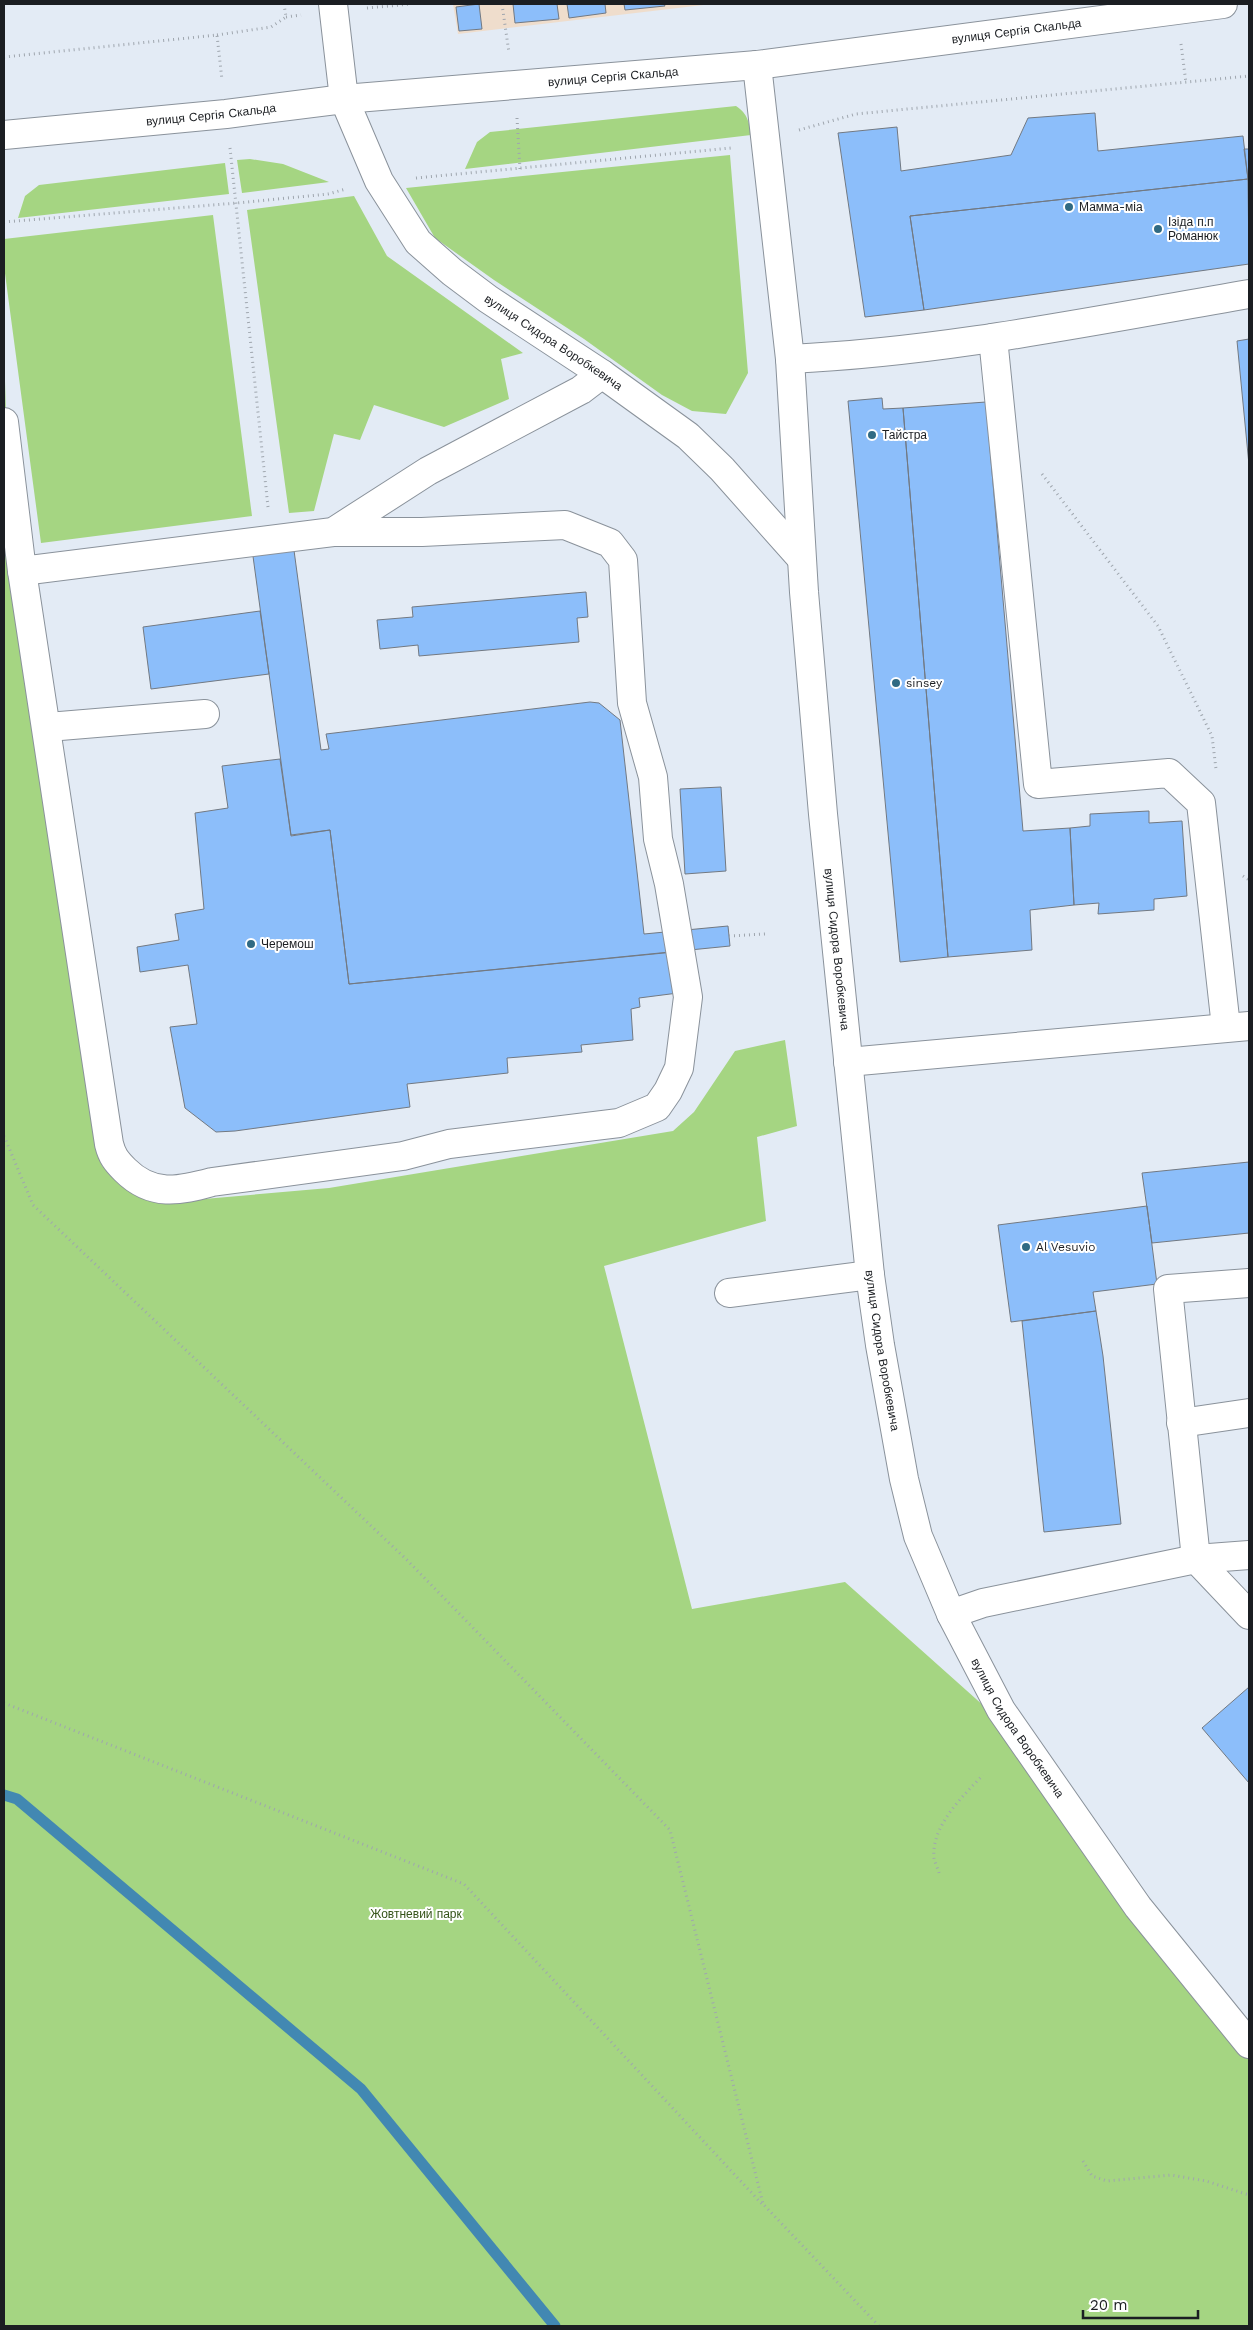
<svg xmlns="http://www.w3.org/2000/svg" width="1253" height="2330" viewBox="0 0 1253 2330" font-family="'Work Sans',sans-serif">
	<rect width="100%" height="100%" fill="#e3ebf5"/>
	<path fill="#efddcc" d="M453,4H712L458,34Z"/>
	<path fill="#a5d582" d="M736,106C748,114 749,122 751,135L465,169L477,142L490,132Z
		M730,155L748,373L726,414L692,411L662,395L584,339L494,280L435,238L406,188Z
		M250,159L283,164L329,182L242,193L237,160Z
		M225,163L229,194L18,218L25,196L39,185Z
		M354,196L387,256L523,353L501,359L509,399L444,427L374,405L360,440L334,434L314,511L289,513L247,210Z
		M213,215L252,516L41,543L4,266V239Z
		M4,350L12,599L102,1166L158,1203L329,1188L673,1131L694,1112L735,1051L785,1040L797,1126L757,1137L766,1221L604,1266L692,1609L845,1582L994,1715L1249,2054V2326H4Z"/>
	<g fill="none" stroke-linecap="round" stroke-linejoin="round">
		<path stroke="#4288b2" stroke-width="11" d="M4,1795L17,1799L361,2089L555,2326"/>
	</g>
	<path fill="#8cbefa" stroke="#727982" d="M479,4L482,29L459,31L456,7Z
		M513,4H557L559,19L515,23Z
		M567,4H605L606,13L569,18Z
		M624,4H664L665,6L625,10Z
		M1095,113L1098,151L1243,136L1248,179L910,216L924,310L865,317L838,133L897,127L901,171L1011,155L1028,118Z
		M1244,149H1249V184L1248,179Z
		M1248,179L1249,264L924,310L910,216Z
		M1249,339V465L1237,341Z
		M882,398L883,409L903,408L948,957L900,962L848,401Z
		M986,402L1023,831L1070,828L1074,905L1030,910L1032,950L948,957L903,408Z
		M293,543L321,750L329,749L326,734L590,702L599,703L620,720L644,934L728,926L730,946L349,984L330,830L291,835L252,549Z
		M586,592L588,617L577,618L579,642L419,656L418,645L380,649L377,620L413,617L412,607Z
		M260,611L269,674L151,689L143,627Z
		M280,759L291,836L330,830L349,984L674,952L678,993L639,998L640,1007L631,1009L633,1040L581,1045L582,1052L507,1058L508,1073L407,1084L410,1107L235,1131L216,1132L185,1108L170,1027L197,1024L188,965L140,972L137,947L179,940L175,914L204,909L195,813L228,808L222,766Z
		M721,787L726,871L685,874L680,789Z
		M1149,811V823L1182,821L1187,896L1154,899V910L1098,914L1099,903L1074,905L1070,828L1090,826V814Z
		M1249,1162V1233L1152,1243L1142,1173Z
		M1147,1206L1157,1284L1093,1292L1096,1311L1011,1322L998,1225Z
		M1096,1311L1103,1356L1121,1524L1044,1532L1022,1321Z
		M1249,1687V1783L1202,1728Z"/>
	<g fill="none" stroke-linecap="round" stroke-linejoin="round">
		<g stroke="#8a929b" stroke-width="30">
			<g id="minor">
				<path id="s1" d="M333,4L344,99L379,181L418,242L452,272L488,299L602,374L688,436L722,469L801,558"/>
				<path id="s2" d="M757,65L790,359L804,592L823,814L870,1275L880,1345L904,1479L918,1536L951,1614L1001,1710L1138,1907L1249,2044"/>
				<path d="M993,338L1038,784L1169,773L1201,803L1226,1027"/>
				<path d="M790,359C944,352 1097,320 1249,294"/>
				<path d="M4,422L22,571L333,532L428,471L581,390L602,374"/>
				<path d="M22,571L109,1144C112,1156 116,1161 125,1170C152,1197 179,1191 212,1182L403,1156L449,1144L619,1123L657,1107L668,1091L679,1068L688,997L669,884L658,839L653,777L632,703L623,560L610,543L565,525L422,532H333"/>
				<path d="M48,727L205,714"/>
				<path d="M848,1062L1249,1026"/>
				<path d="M1249,1283L1168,1289L1196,1559L1249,1615"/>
				<path d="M729,1293L870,1275"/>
				<path d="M1181,1423L1249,1413"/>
				<path d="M951,1614L983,1603L1196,1559L1249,1555"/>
			</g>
		</g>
		<g stroke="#8a929b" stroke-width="30">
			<g id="major">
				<path id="s3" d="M4,135L226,114L344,99L757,65L1223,4"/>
			</g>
		</g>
		<path stroke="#9fa6ae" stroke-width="3" stroke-dasharray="1 4" stroke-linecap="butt" d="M502,4L509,53
			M367,8L411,4
			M286,17L301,15
			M217,35L271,27L286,17L284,4
			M1181,44L1186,83
			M4,57L217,35L222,80
			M517,118L520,169
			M799,130L856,114L1249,76
			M230,148L268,507
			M416,178L731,148
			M4,222L237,203L328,194L346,189
			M1042,474L1158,626L1212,736L1216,769
			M1243,876L1249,880
			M729,936L765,934
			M4,1136L33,1205L407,1560L670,1830L763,2204L879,2326
			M4,1703L464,1884L762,2204
			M939,1873C938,1869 935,1863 934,1858C931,1826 963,1796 983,1775
			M1083,2161L1092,2176L1107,2181L1171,2175L1206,2181L1249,2195"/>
		<use href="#minor" stroke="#fff" stroke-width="28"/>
		<use href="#major" stroke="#fff" stroke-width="28"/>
	</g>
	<g fill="#306a83" stroke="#fff" stroke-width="2">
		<circle cx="1069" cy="207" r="5"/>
		<circle cx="1158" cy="229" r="5"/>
		<circle cx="872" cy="435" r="5"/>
		<circle cx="896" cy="683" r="5"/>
		<circle cx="251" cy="944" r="5"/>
		<circle cx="1026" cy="1247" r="5"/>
	</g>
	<g text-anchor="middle" stroke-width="4" stroke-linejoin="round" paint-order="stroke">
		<g font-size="12" fill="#1b1e22" stroke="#fff">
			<text dy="4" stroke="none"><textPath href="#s3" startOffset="1018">вулиця Сергія Скальда</textPath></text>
			<text dy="4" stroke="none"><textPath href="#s3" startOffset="612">вулиця Сергія Скальда</textPath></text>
			<text dy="4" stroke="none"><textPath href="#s3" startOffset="208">вулиця Сергія Скальда</textPath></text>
			<text dy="4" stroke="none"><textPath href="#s1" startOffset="426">вулиця Сидора Воробкевича</textPath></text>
			<text dy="4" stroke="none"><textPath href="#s2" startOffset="888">вулиця Сидора Воробкевича</textPath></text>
			<text dy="4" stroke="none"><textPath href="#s2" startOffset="1292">вулиця Сидора Воробкевича</textPath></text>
			<text dy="4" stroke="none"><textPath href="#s2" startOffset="1698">вулиця Сидора Воробкевича</textPath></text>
		</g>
		<g font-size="12" fill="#1b1e22" stroke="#fff" text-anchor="start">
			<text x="1079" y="211">Мамма-міа</text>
			<text x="1168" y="226">Ізіда п.п<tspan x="1168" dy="14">Романюк</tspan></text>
			<text x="882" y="439">Тайстра</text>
			<text x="906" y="687">sinsey</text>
			<text x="261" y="948">Черемош</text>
			<text x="1036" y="1251">Al Vesuvio</text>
		</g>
		<g font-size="12" fill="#345318" stroke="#fff">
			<text x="416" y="1918">Жовтневий парк</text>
		</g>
	</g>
	<rect width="1253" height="2330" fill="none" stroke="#1b1e22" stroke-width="10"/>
	<path d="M1083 2310v8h115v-8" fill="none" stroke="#1b1e22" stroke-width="2.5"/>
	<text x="1090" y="2310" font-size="15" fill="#1b1e22" stroke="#ffffff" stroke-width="4" paint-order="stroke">20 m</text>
</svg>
